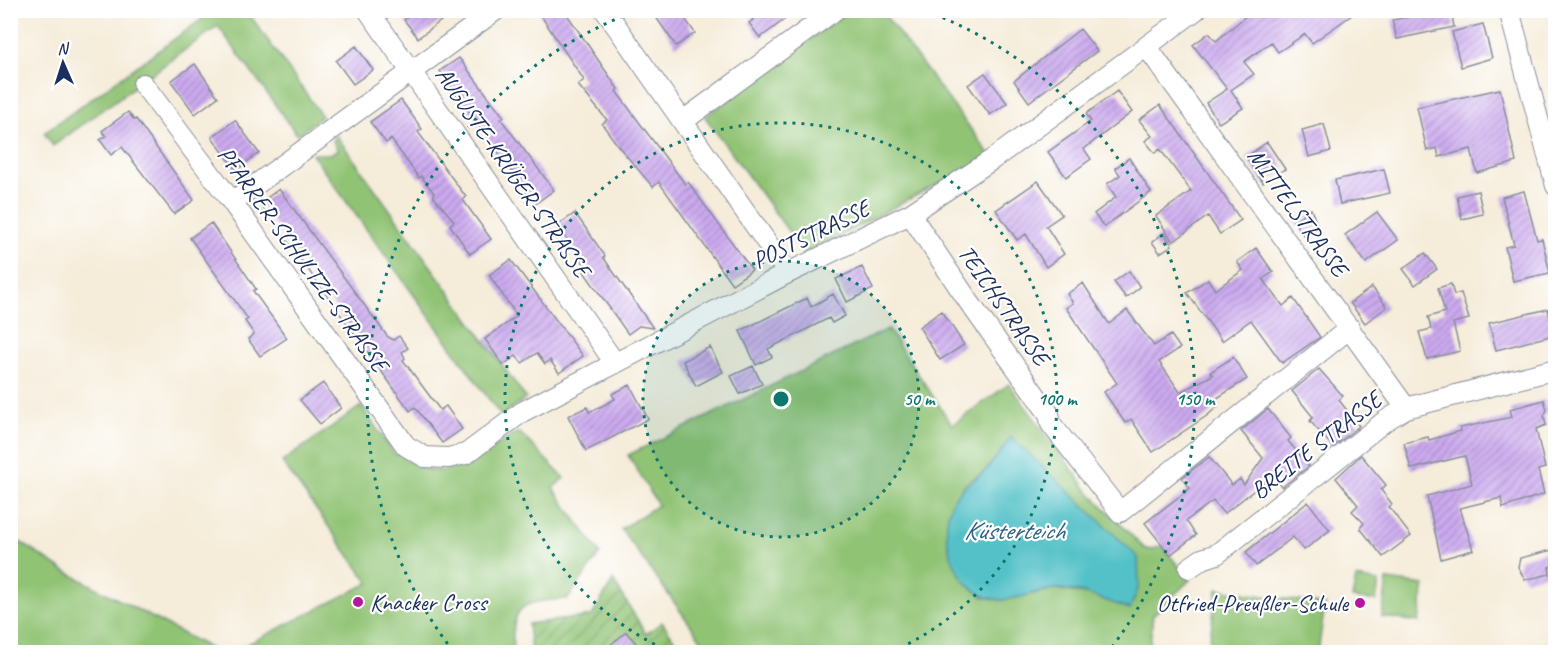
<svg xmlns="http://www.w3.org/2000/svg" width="1566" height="663" viewBox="0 0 1566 663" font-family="Caveat,sans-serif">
	<defs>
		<pattern id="garden-furrows" width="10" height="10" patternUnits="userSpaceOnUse" patternTransform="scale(1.5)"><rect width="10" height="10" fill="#90c373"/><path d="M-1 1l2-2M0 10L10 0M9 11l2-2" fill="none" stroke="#759f62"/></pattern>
		<pattern id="building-hatch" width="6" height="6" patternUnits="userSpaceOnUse" patternTransform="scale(1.5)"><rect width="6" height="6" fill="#ccaaef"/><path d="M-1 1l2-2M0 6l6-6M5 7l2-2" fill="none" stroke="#a58bc5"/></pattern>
	</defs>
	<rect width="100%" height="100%" fill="#fff"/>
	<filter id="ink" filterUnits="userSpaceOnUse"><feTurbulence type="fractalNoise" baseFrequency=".0167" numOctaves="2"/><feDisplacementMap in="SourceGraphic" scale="12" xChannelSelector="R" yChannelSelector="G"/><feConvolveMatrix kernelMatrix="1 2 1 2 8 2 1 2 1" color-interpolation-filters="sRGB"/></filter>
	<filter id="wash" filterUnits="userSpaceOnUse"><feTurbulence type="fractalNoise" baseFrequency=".008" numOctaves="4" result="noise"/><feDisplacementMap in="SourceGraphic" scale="24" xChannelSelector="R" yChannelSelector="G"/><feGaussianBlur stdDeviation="1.35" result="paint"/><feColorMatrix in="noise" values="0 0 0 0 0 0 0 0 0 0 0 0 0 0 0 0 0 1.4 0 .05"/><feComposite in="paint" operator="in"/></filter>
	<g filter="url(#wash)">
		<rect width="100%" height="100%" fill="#f5ecd9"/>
		<path fill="#90c373" stroke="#567968" stroke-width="1.5" fill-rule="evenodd" d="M207,11H247L322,116L297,135L218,26L53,146L44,133L209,14Z
			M849,11H882L991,156L805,254L705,117Z
			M336,135L526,398L501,416L312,154H330L338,150L333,141Z
			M888,329L952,425L1009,384L1088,491L1144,548L1150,550L1162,546L1190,580L1153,615L1149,652H710L621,529L658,505L628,455ZM1012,438L1038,464L1085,594L1056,589L1003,600L982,597L948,528L951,505L964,485L985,471Z
			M361,406L395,455L400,452C437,494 482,455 515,433H520L564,478L553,488L600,553L568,599C522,602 511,602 513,652H232L369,583L282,462Z
			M11,536L61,569L217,652H11Z
			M1356,578L1379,582L1376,601L1352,598Z
			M1387,580L1424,585L1419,622L1382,617Z
			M1217,589L1325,605L1318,652L1208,651Z"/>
		<path fill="url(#garden-furrows)" stroke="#567968" stroke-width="1.5" d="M613,580L646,634L662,622L683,652H531L528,624L592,616Z"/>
		<path fill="#53c1c7" stroke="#377892" stroke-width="1.5" d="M1011,437L1138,557L1139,586L1130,609C1106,601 1080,589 1055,589C1037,590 1018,600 1001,600C959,598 937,541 951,505C958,487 974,482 986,470C995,460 1003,448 1011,437Z"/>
		<g id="blocks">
			<path fill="url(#building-hatch)" d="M417,10H435L442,20L418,38L404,20Z
				M537,10H564L618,89L616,91L685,184L688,182L752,270L732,284L659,182L653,187L619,147L602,124L607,120L578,85L584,80Z
				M651,10H679L695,33L676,46Z
				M747,10H797L760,38L749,23L753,20Z
				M1253,10H1359L1312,43L1305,34L1278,52L1271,42L1244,62L1254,74L1231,90L1243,108L1219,123L1206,103L1227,89L1193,45L1209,33L1216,41Z
				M1451,10L1454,27L1397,39L1392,20Z
				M1483,24L1492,58L1461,67L1452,32Z
				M1080,29L1097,51L1029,102L1014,81Z
				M356,46L373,70L353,84L336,61Z
				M459,58L504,117L501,119L554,190L535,204L440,71Z
				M195,64L218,97L195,114L171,81Z
				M985,73L1007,103L990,115L968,85Z
				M1500,89L1516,162L1477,173L1471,149L1439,157L1437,148L1427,151L1417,107Z
				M1117,91L1132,112L1084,149L1091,159L1066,177L1048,152L1091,121L1086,114Z
				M401,100L422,129L418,132L466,197L463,200L491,239L470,254L450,225L454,221L434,197V193L421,176L419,178L391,139L386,143L370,122Z
				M1160,105L1241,220L1220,234L1208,216L1173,242L1156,216L1191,191L1160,149L1155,153L1145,141L1152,136L1139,120Z
				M128,112L134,120L136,119L194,200L174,214L122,147L111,155L100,140L106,136L102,131Z
				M235,120L259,153L236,170L212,137Z
				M1324,124L1331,151L1309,157L1302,130Z
				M1267,142L1285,169L1263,183L1246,157Z
				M1129,158L1151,192L1104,227L1094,214L1116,197L1107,184L1120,175L1115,168Z
				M1384,169L1390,193L1340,204L1335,180Z
				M1038,181L1062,215L1046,226L1064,254L1046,267L1026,234L1017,240L996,210Z
				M279,189L387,336L393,340L399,336L408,348L402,352L405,358L403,360L440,410L446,406L462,429L442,443L415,407L410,411L260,203Z
				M1478,191L1483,214L1462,219L1457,196Z
				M1524,191L1537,240L1542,239L1550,273L1513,281L1505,247L1514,245L1502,197Z
				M1311,209L1318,227L1304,235L1293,221Z
				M1377,212L1398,240L1366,263L1345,235Z
				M575,213L605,256L603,257L653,328L639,326L628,334L584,272L588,269L557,226Z
				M211,223L256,289L253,291L287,338L260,356L248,339L254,334L245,321L248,319L190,238Z
				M1164,233L1172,245L1160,253L1152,242Z
				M1256,248L1273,272L1263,279L1283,306L1293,298L1320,337L1282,363L1251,320L1222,341L1187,293L1208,279L1215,290L1243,270L1237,262Z
				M1425,253L1437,269L1415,285L1403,269Z
				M511,260L583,356L559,373L550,360L545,364L537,353L522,363L516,356L503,365L485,339L517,316L489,275Z
				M862,267L873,289L847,302L836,279Z
				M1129,271L1140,287L1126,298L1114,282Z
				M1083,283L1109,324L1127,310L1154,346L1171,335L1180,348L1159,362L1180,392L1213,375L1210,372L1233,357L1247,379L1214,400L1218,406L1208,415L1153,452L1131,419L1125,423L1104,392L1117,383L1066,308L1073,303L1067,294Z
				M1451,284L1454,295L1461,293L1469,319L1453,323L1460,351L1427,359L1419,332L1431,329L1428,317L1445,312L1438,288Z
				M1372,287L1387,307L1365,323L1350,303Z
				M833,294L845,316L832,323L829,318L768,349L772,357L756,365L740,331L807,298L811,307Z
				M1548,309L1554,335L1496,350L1489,323Z
				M942,311L964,345L940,360L919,327Z
				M710,347L723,372L696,386L683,361Z
				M753,366L762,384L740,394L731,376Z
				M1319,369L1343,396L1339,400L1359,426L1333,447L1310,421L1313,417L1292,391Z
				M323,383L341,408L320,424L300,400Z
				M630,385L648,419L586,451L568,416L587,407L589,412L602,406L615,399L612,394Z
				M1544,400L1547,410L1544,416L1546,425L1536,429L1545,468L1538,470L1544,494L1503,508L1501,498L1460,508L1473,550L1441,559L1427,496L1472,484L1465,456L1411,469L1404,443L1428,437L1429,440L1461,431L1460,428L1512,417L1510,409Z
				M1268,409L1291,438L1288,441L1309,466L1282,487L1272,476L1224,514L1213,501L1186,521L1196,535L1170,555L1145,523L1190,488L1182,478L1209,457L1232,485L1240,479L1244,485L1263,458L1241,431Z
				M1361,455L1386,485L1381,490L1392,504L1389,507L1411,536L1383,557L1360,528L1364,523L1352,511L1358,505L1336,478Z
				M1308,502L1330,530L1304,550L1293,537L1256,566L1246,552Z
				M1556,549V566L1549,567L1550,574L1525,580L1518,567L1520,558Z
				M626,632L636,643L625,652H602Z"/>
		</g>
	</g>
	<g filter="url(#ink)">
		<use href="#blocks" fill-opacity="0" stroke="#888e9c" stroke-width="1.5"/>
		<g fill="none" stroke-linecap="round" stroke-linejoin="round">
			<g stroke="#888e9c" stroke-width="22">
				<path id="minor" d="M368,10L615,363
					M605,10L788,273
					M1509,10L1556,186
					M1147,47L1406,408
					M143,84L232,202L406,446L425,457L448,458L466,454L522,412L788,273L910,214L993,159L1196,10
					M683,121L835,10
					M232,202L496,10
					M910,214L969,302L1049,414L1051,424L1120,512L1350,328
					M1189,568L1202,559L1217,554L1385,421L1406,408L1556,369"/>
			</g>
			<use href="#minor" stroke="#fff" stroke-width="20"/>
		</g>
	</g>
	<circle cx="781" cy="399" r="138" fill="#0f766e" fill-opacity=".12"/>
	<g fill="none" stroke="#0f766e" stroke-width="3" stroke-dasharray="3 6">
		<circle cx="781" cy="399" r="138"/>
		<path d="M671 652A276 276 0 1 1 891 652"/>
		<path d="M453 651A414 414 0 0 1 636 11M926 11A414 414 0 0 1 1109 651"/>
	</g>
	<g fill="#b5179e" stroke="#fff" stroke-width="2">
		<circle cx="358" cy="602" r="6"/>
		<circle cx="1360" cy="603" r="6"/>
	</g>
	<g text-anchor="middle" stroke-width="4.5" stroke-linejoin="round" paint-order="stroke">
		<g font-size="24" fill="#1b2f5e" stroke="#fff">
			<text transform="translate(513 172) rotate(55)" y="8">AUGUSTE-KRÜGER-STRASSE</text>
			<text transform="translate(1298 212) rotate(54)" y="8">MITTELSTRASSE</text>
			<text transform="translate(811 234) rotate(-26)" y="8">POSTSTRASSE</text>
			<text transform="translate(303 259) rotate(54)" y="8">PFARRER-SCHULTZE-STRASSE</text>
			<text transform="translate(1004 305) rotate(55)" y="8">TEICHSTRASSE</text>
			<text transform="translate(1316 445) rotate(-38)" y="8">BREITE STRASSE</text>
		</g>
		<g font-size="24" fill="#1b2f5e" stroke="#fff" text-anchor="start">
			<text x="370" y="610">Knacker Cross</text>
			<text x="1348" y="611" text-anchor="end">Otfried-Preußler-Schule</text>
		</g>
		<g font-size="26" font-style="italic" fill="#2f6283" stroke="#fff">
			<text x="1014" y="539">Küsterteich</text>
		</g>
	</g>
	<circle cx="781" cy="399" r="9" fill="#0f766e" stroke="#fff" stroke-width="3"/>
	<g font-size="18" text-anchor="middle" font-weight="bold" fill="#0f766e" stroke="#fff" stroke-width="4.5" stroke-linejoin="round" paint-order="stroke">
		<text x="919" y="405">50 m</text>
		<text x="1057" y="405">100 m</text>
		<text x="1195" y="405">150 m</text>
	</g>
	<rect width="1566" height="663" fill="none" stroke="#fff" stroke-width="36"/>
	<g transform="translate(63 63) rotate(357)" stroke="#ffffff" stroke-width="4.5" paint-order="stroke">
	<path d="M0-4.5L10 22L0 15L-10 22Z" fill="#1b2f5e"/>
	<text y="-9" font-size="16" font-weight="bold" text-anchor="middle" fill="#1b2f5e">N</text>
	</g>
</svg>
